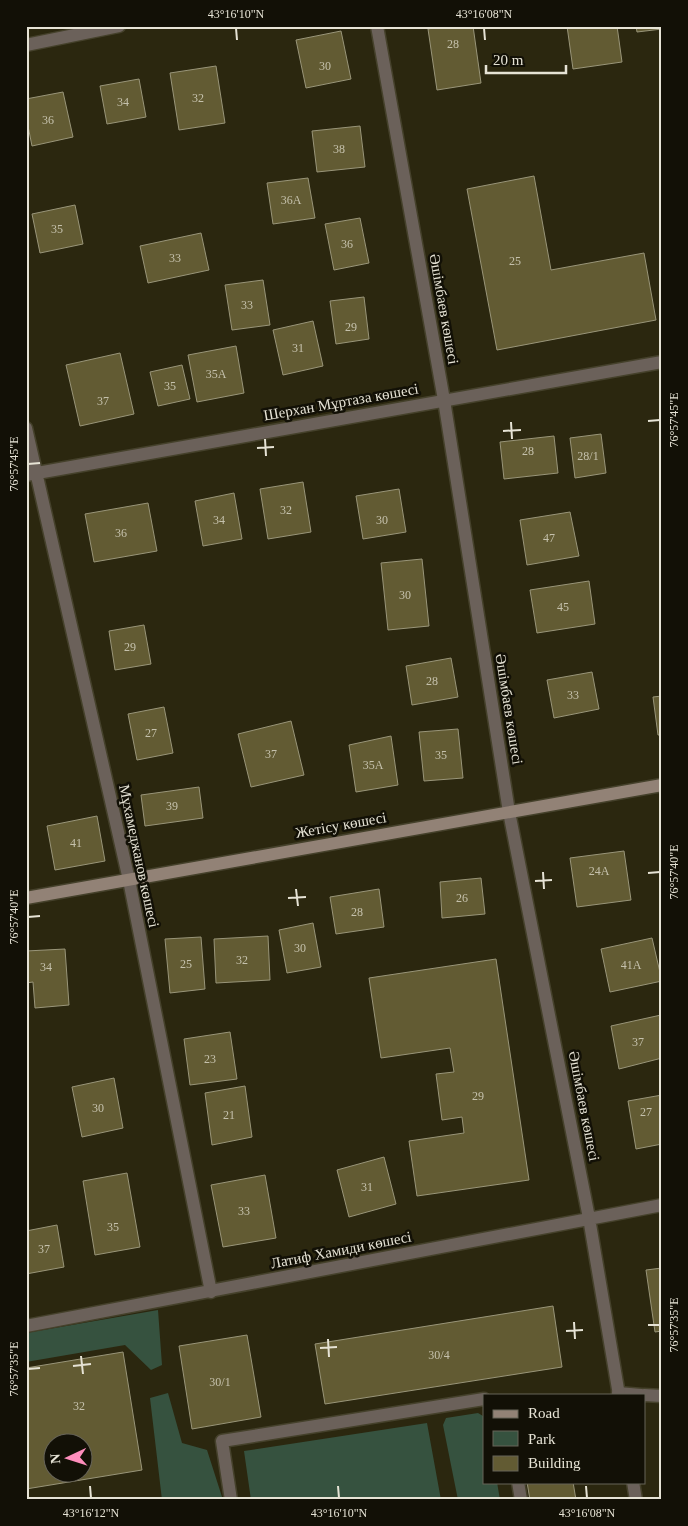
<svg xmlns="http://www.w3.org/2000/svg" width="688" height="1526" viewBox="0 0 688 1526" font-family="Georgia,serif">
	<rect width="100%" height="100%" fill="#2b270f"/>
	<path fill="#36523f" d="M158,1310L162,1365L151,1370L125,1345L26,1362V1333Z
		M168,1393L182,1443L207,1450L223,1500H162L150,1398Z
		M478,1413L483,1416L484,1421V1482H497L500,1500H458L443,1425L446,1418Z
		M427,1423L441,1500H251L244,1451Z"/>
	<path fill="#625b33" stroke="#999579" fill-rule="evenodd" d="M444,26H473L481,83L437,90L428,29Z
		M567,26H617L622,62L573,69Z
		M636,26H662V29L637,32Z
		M341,31L351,79L306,88L296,40Z
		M216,66L225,123L179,130L170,73Z
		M139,79L146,117L107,124L100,86Z
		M63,92L73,137L32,146L26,116V99Z
		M360,126L365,167L317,172L312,131Z
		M534,176L551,270L644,253L656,320L497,350L467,189Z
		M308,178L315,218L273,224L267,183Z
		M75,205L83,244L40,253L32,214Z
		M360,218L369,263L334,270L325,224Z
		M201,233L209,270L148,283L140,246Z
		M263,280L270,325L232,330L225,285Z
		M364,297L369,339L336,344L330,301Z
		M313,321L323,366L283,375L273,330Z
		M236,346L244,393L197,402L188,355Z
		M120,353L134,414L80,426L66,365Z
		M182,365L190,399L158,406L150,372Z
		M601,434L606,473L575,478L570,438Z
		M554,436L558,473L504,479L500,442Z
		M303,482L311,532L268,539L260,489Z
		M399,489L406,532L363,539L356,496Z
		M234,493L242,539L203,546L195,501Z
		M148,503L157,551L94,562L85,514Z
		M570,512L579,556L527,565L520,520Z
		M422,559L429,626L388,630L381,563Z
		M589,581L595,624L537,633L530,590Z
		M144,625L151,664L115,670L109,631Z
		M451,658L458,697L412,705L406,666Z
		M592,672L599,709L554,718L547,680Z
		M662,696V735H658L653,697Z
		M164,707L173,753L137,760L128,714Z
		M291,721L304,775L251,787L238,734Z
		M458,729L463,778L424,781L419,732Z
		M391,736L398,785L356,792L349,745Z
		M199,787L203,818L145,826L141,795Z
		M97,816L105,861L55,870L47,826Z
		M624,851L631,900L577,907L570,858Z
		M481,878L485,914L442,918L440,882Z
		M379,889L384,927L336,934L330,897Z
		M313,923L321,967L287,973L279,930Z
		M268,936L270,980L216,983L214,939Z
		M201,937L205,989L170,993L165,939Z
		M652,938L662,981L610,992L601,949Z
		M65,949L69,1005L35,1008L33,982L26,983V951Z
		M496,959L529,1180L417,1196L409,1141L464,1133L462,1117L442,1120L436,1074L454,1072L450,1048L381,1058L369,978Z
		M661,1015L662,1058L619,1069L611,1026Z
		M230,1032L237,1079L190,1085L184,1039Z
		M114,1078L123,1128L82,1137L72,1087Z
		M245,1086L252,1137L212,1145L205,1093Z
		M662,1095V1144L636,1149L628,1101Z
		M384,1157L396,1204L349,1217L337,1170Z
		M127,1173L140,1247L95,1255L83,1181Z
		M265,1175L276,1238L223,1247L211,1185Z
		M57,1225L64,1267L26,1274V1231Z
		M662,1268V1331L655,1332L646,1270Z
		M553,1306L562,1367L325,1404L315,1344Z
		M247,1335L261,1417L192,1429L179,1346Z
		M123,1352L142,1470L26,1489V1368ZM52,1444H82V1474H52Z
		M527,1482H573L576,1500H530Z"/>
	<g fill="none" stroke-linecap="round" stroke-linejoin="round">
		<g stroke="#45412b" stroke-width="15">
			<path id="lane" d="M618,1393L641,1395
				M644,1395L662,1396
				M518,1482L521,1500
				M231,1500L222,1441L484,1399"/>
		</g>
		<g stroke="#45412b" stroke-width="15">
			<path id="street" d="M377,26L444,400L509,812L589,1218L619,1395
				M26,45L119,26
				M26,428L129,880L211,1292
				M26,475L662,362
				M26,1326L662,1205
				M633,1482L636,1500"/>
		</g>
		<g stroke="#45412b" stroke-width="15">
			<path id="secondary" d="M26,898L662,785"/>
		</g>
		<use href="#lane" stroke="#6b615a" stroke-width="12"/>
		<use href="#street" stroke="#6b615a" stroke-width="12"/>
		<use href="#secondary" stroke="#928276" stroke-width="12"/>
	</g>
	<path fill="none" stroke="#e6e3d5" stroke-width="2" d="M236,28L237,40M484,28L485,40M648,421L660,420M511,422L512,439M503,431L521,430M265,439L266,456M257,448L274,447M28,464L40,463M543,872L544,889M648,873L660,872M535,881L552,880M296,889L298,906M288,898L306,897M28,917L40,916M574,1322L575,1339M648,1325H660M566,1331L583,1330M328,1339L329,1357M320,1348L337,1347M81,1356L83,1374M73,1366L91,1364M28,1369L40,1368M90,1486L91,1498M338,1486L339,1498M586,1486L587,1498"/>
	<g text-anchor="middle" stroke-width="5" stroke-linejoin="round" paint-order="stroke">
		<g font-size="12" fill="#c5c1ac">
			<text x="453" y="48">28</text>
			<text x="325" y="70">30</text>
			<text x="198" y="102">32</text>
			<text x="123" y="106">34</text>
			<text x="48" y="124">36</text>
			<text x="339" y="153">38</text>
			<text x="291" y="204">36А</text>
			<text x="57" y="233">35</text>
			<text x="347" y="248">36</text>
			<text x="175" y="262">33</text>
			<text x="515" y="265">25</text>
			<text x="247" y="309">33</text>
			<text x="351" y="331">29</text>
			<text x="298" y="352">31</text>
			<text x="216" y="378">35А</text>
			<text x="170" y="390">35</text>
			<text x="103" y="405">37</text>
			<text x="528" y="455">28</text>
			<text x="588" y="460">28/1</text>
			<text x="286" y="514">32</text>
			<text x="219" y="524">34</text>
			<text x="382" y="524">30</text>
			<text x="121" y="537">36</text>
			<text x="549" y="542">47</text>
			<text x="405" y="599">30</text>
			<text x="563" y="611">45</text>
			<text x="130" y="651">29</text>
			<text x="432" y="685">28</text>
			<text x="573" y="699">33</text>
			<text x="151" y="737">27</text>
			<text x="271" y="758">37</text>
			<text x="441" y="759">35</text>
			<text x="373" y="769">35А</text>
			<text x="172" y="810">39</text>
			<text x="76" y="847">41</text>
			<text x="599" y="875">24А</text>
			<text x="462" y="902">26</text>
			<text x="357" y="916">28</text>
			<text x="300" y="952">30</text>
			<text x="242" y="964">32</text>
			<text x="186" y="968">25</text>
			<text x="631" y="969">41А</text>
			<text x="46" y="971">34</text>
			<text x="638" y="1046">37</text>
			<text x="210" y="1063">23</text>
			<text x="478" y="1100">29</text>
			<text x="98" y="1112">30</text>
			<text x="646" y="1116">27</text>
			<text x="229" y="1119">21</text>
			<text x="367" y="1191">31</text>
			<text x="244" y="1215">33</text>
			<text x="113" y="1231">35</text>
			<text x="44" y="1253">37</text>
			<text x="439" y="1359">30/4</text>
			<text x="220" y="1386">30/1</text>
			<text x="79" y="1410">32</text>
		</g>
		<g font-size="15" fill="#e6e3d5" stroke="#121006">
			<text transform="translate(444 309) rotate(80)" y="5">Әшімбаев көшесі</text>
			<text transform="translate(341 402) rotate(-10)" y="5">Шерхан Мұртаза көшесі</text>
			<text transform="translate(509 709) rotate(81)" y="5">Әшімбаев көшесі</text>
			<text transform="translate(341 825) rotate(-10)" y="5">Жетісу көшесі</text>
			<text transform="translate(139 856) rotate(78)" y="5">Мұхамеджанов көшесі</text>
			<text transform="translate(584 1106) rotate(79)" y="5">Әшімбаев көшесі</text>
			<text transform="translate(341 1250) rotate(-11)" y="5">Латиф Хамиди көшесі</text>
		</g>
	</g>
	<rect width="688" height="1526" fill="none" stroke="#121006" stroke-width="55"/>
	<rect x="483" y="1394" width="162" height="90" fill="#121006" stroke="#676459"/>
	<rect x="493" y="1410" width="25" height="8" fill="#928276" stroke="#676459"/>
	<text x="528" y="1418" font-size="15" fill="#e6e3d5">Road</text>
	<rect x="493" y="1431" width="25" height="15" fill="#36523f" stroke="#676459"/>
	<text x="528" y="1444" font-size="15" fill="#e6e3d5">Park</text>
	<rect x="493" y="1456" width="25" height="15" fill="#625b33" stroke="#676459"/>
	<text x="528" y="1468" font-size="15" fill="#e6e3d5">Building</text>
	<g transform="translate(68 1458) rotate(266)"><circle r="24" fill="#121006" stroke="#676459"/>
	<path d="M0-4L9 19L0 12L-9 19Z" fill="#fe8ebc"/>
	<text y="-8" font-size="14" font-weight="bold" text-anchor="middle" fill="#e6e3d5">N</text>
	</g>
	<path d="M486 65v8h80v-8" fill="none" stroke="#e6e3d5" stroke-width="2.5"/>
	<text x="493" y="65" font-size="15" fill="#e6e3d5" stroke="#121006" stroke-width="4" paint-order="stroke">20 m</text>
	<rect x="28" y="28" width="632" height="1470" fill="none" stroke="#e6e3d5" stroke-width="2"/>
	<g font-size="12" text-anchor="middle" fill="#e6e3d5">
		<text x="236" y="18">43°16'10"N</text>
		<text x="484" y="18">43°16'08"N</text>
		<text transform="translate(674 420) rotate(-90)" y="4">76°57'45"E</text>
		<text transform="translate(14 464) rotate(-90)" y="4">76°57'45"E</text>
		<text transform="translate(674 872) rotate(-90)" y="4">76°57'40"E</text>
		<text transform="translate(14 917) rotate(-90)" y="4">76°57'40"E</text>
		<text transform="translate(674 1325) rotate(-90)" y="4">76°57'35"E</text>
		<text transform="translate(14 1369) rotate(-90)" y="4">76°57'35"E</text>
		<text x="91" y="1517">43°16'12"N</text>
		<text x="339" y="1517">43°16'10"N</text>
		<text x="587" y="1517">43°16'08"N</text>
	</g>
</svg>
